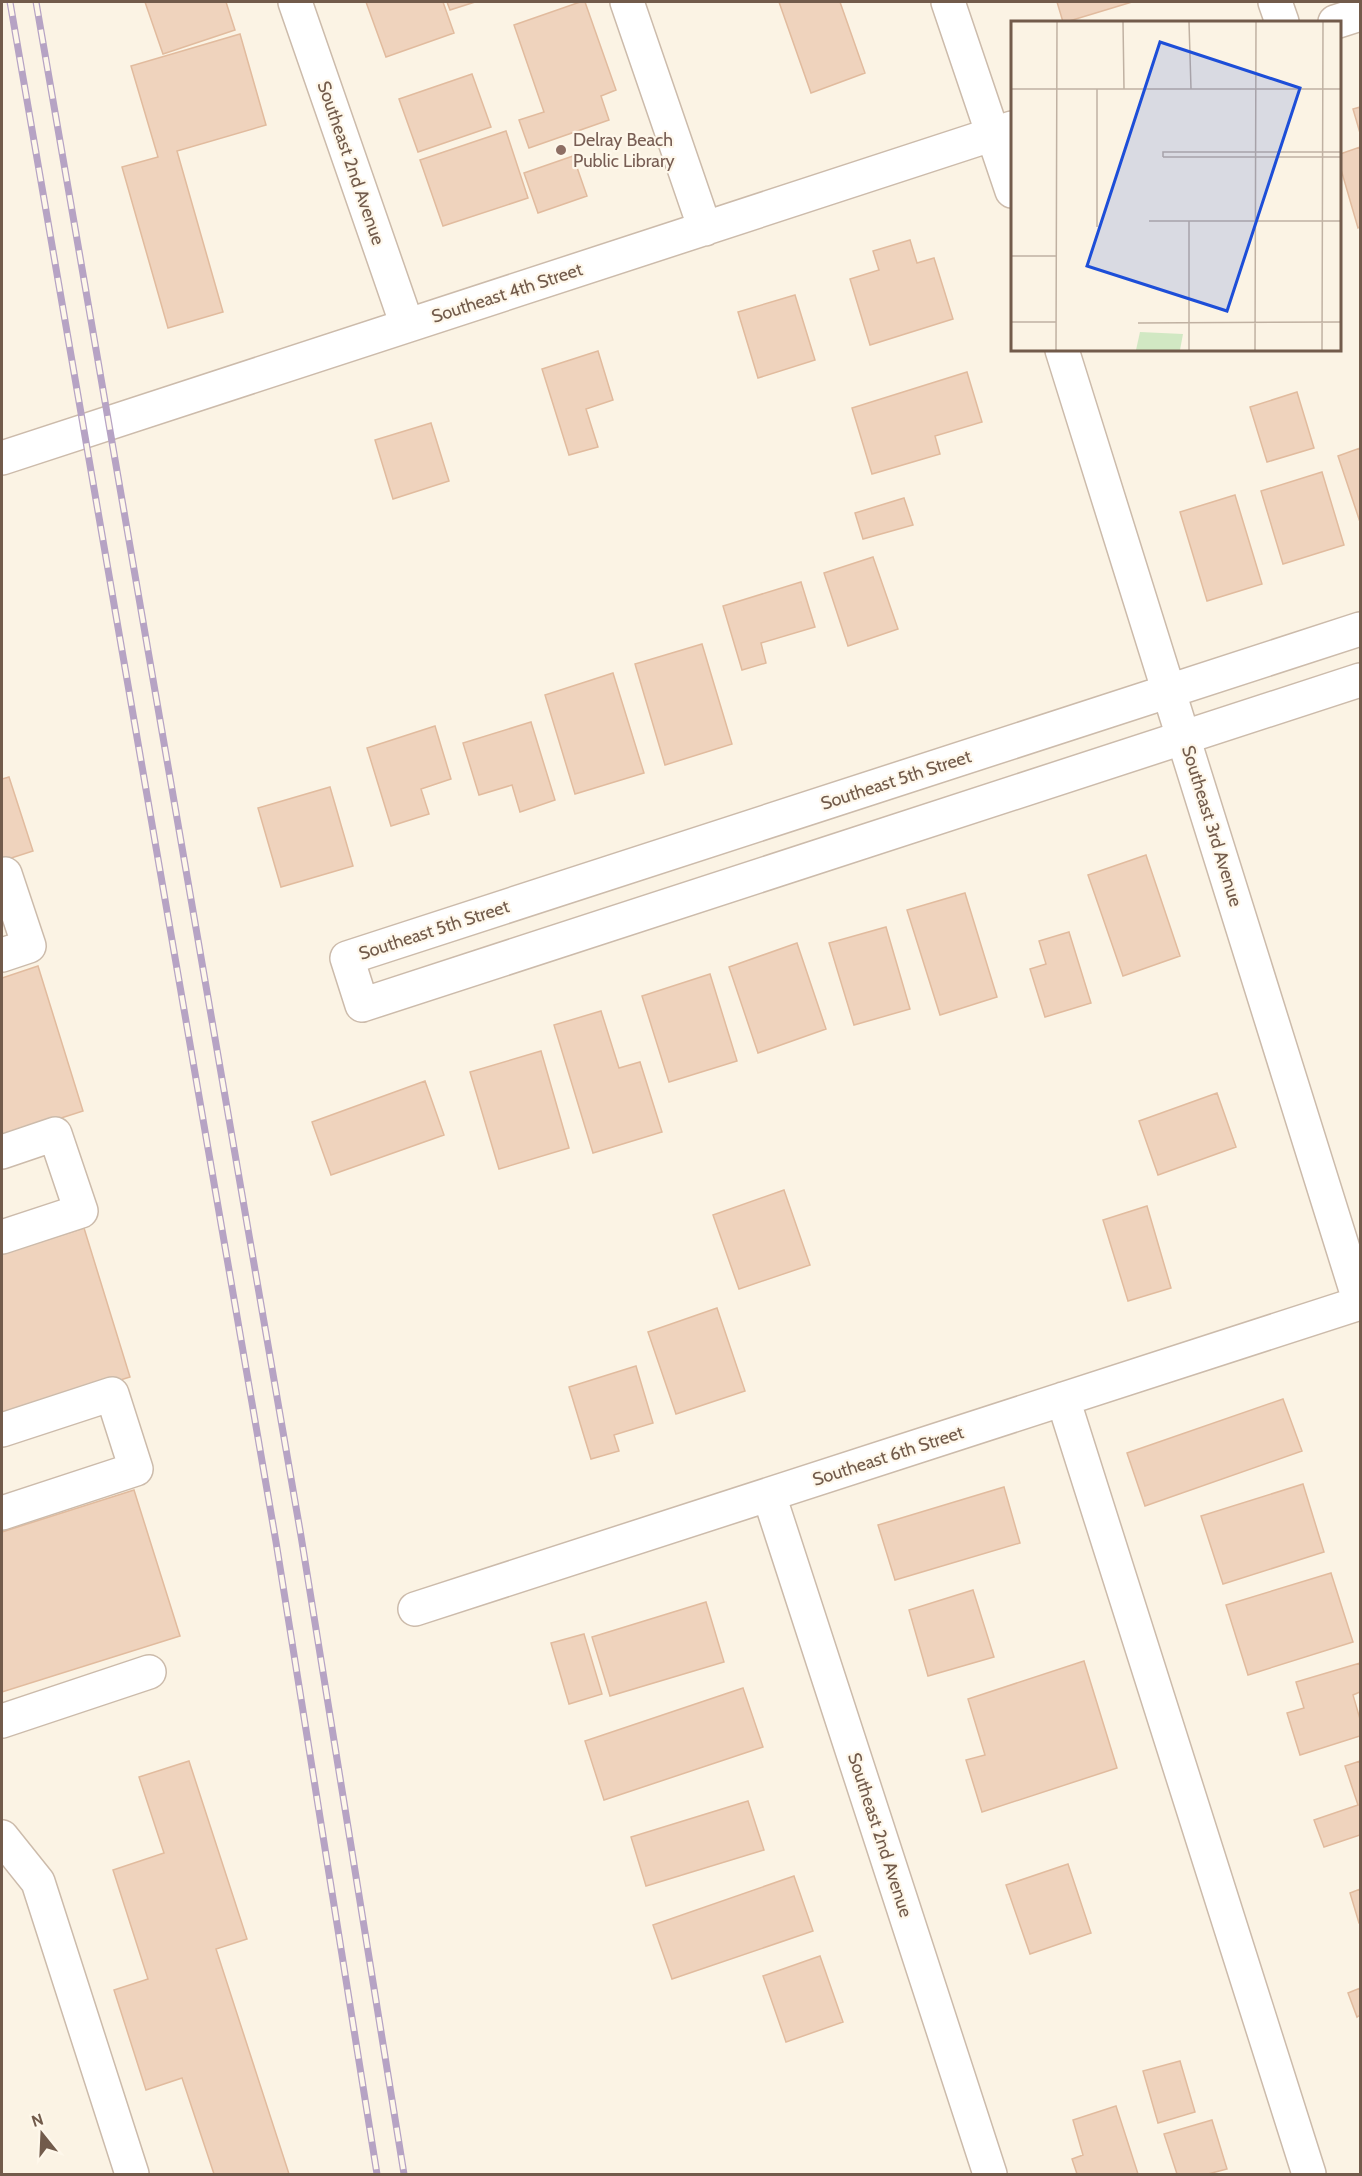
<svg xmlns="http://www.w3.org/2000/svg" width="1362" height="2176" viewBox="0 0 1362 2176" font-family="Cabin,sans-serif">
	<rect width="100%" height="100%" fill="#fbf3e4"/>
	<path fill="#efd3bd" stroke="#e1bb9e" stroke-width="1.5" d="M145,2H226L235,30L163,54Z
		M366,2H443L454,33L386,57Z
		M447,2H475L450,10Z
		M580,2H585L616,90L601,96L609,120L529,148L519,120L544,112L514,25Z
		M779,2H840L865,73L811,93Z
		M1057,2H1132L1066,22H1063Z
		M240,34L266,125L177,151L223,312L168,328L122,167L158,157L131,66Z
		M472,74L491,127L418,152L399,99Z
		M1360,107V133L1353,109Z
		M506,131L528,198L443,226L420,160Z
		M1360,147V227L1358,228L1340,166V154Z
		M573,156L587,196L538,213L524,173Z
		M910,240L917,263L934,258L953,319L870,345L850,279L879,270L873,251Z
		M795,295L815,360L758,378L738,312Z
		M598,351L613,400L586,409L598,447L569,455L542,369Z
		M967,372L982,422L935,436L940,454L872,474L852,408Z
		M1297,392L1314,448L1267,462L1250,407Z
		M431,423L449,481L393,499L375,440Z
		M1360,448V522L1338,456Z
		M1322,472L1344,545L1283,564L1261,491Z
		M1235,495L1262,584L1207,601L1180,512Z
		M904,498L913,525L863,539L855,513Z
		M873,557L898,629L848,646L824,573Z
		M801,582L815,627L761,643L766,663L742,670L723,606Z
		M702,644L732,744L665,765L635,664Z
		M613,673L644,773L575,794L545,695Z
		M531,722L555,800L520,812L512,785L479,795L463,743Z
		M435,726L451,779L421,789L429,814L391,826L367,748Z
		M9,777L33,851L2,861V779Z
		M330,787L353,866L281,887L258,808Z
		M1146,855L1180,956L1123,976L1088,875Z
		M965,893L997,997L940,1015L907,910Z
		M886,927L910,1009L854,1025L829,943Z
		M1069,932L1091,1003L1045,1017L1030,969L1046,964L1039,941Z
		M797,943L826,1029L758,1053L729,967Z
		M38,966L83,1111L2,1137V978Z
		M710,974L737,1061L669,1082L642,996Z
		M601,1011L619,1068L640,1062L662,1132L593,1153L554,1025Z
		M541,1051L569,1148L499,1169L470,1072Z
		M425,1081L444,1135L331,1175L312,1122Z
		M1217,1093L1236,1147L1158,1175L1139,1121Z
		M784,1190L810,1265L739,1289L713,1215Z
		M1147,1206L1171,1288L1128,1301L1103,1220Z
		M84,1228L130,1377L2,1417V1254Z
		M717,1308L745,1391L676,1414L648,1332Z
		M636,1366L653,1423L614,1435L619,1451L591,1459L569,1387Z
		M1283,1399L1302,1451L1145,1506L1127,1453Z
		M1303,1484L1324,1552L1223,1584L1201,1516Z
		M1004,1487L1020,1543L895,1580L878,1525Z
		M134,1490L180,1636L2,1692V1532Z
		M1331,1573L1353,1642L1248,1675L1226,1605Z
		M973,1590L994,1657L928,1676L909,1610Z
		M706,1602L724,1662L610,1696L592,1637Z
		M584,1634L602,1694L569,1704L551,1643Z
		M1084,1661L1117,1768L982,1812L966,1760L985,1755L968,1699Z
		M1360,1663V1692L1353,1695L1360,1719V1736L1300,1755L1287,1713L1304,1708L1296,1682Z
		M743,1688L763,1747L604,1800L585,1741Z
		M189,1761L247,1939L216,1949L289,2174H214L182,2078L146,2090L114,1990L148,1979L113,1870L164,1853L139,1777Z
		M1360,1761V1835L1324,1847L1314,1820L1358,1805L1345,1766Z
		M748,1801L764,1850L646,1886L631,1837Z
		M1068,1864L1091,1933L1030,1954L1006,1885Z
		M794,1876L813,1931L672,1979L653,1925Z
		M1360,1889V1923H1359L1350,1893Z
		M820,1956L843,2022L786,2042L763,1976Z
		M1360,1988V2015L1357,2017L1348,1993Z
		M1180,2061L1195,2112L1158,2123L1143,2071Z
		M1116,2106L1138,2174H1077L1072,2159L1083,2155L1073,2120Z
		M1212,2120L1227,2169L1208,2174H1177L1164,2134Z"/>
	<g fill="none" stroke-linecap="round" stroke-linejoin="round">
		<g stroke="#ccbbab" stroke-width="36">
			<path id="minor" d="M295,2L407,325
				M627,2L705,229
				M948,2L1012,191
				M1275,2L1282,22
				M1335,22L1360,14
				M1062,350L1360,1303
				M2,458L1012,128
				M1360,629L347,958L362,1005L1360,680
				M2,875L5,874L29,946L2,955
				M2,1152L55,1134L81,1211L2,1237
				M1063,1399L1309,2174
				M2,1430L112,1394L136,1469L2,1513
				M769,1495L990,2174
				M415,1609L1360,1303
				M2,1721L149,1672
				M2,1837L38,1882L132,2174"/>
		</g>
		<use href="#minor" stroke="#fff" stroke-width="33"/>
		<g stroke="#b6a3c4" stroke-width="7">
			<path id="rail" d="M10,2L276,1542L377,2174
				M36,2L301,1536L404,2174"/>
		</g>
		<use href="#rail" stroke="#fef7ea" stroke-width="4.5" stroke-dasharray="14" stroke-linecap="butt"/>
	</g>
	<circle fill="#8d6e63" stroke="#fef7ea" stroke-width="2" cx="561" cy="150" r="6"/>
	<g text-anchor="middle" stroke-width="4.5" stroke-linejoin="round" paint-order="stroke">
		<g font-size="18" fill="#785e54" stroke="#fef7ea" text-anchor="start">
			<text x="573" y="146">Delray Beach<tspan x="573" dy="21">Public Library</tspan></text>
		</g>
		<g font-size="18" fill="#725b4b" stroke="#fef7ea">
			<text transform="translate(351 163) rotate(71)" y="6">Southeast 2nd Avenue</text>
			<text transform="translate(507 293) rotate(-18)" y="6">Southeast 4th Street</text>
			<text transform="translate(896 780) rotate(-18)" y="6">Southeast 5th Street</text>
			<text transform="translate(1212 826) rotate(73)" y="6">Southeast 3rd Avenue</text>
			<text transform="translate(434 930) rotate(-18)" y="6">Southeast 5th Street</text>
			<text transform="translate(888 1456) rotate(-18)" y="6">Southeast 6th Street</text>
			<text transform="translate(880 1835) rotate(72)" y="6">Southeast 2nd Avenue</text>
		</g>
	</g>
	<g transform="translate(1011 21)">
		<rect width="330" height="330" fill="#fbf3e4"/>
		<path d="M129,311L172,313L169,329H125Z" fill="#d1e8c3"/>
		<path fill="none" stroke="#c0b1a2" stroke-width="1.5" d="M112,1L113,68M178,1L180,68M0,68H330M86,68V206M152,136V131H330M152,136H330M138,200H330M0,235H46M0,301H45M127,302L330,301M45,329L46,1M178,329V200M244,329L245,1M311,329L312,1"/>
		<path fill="#1d4ed8" fill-opacity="0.15" stroke="#1d4ed8" stroke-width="3" d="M149,21L289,67L216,290L76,245Z"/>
		<rect width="330" height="330" fill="none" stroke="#725b4b" stroke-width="3"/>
	</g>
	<rect width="1362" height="2176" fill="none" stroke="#725b4b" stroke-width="6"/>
	<g transform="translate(42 2134) rotate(342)" stroke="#fef7ea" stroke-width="4.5" paint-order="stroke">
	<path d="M0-4.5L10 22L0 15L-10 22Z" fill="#725b4b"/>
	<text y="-9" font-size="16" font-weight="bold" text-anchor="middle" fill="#725b4b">N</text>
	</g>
</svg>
